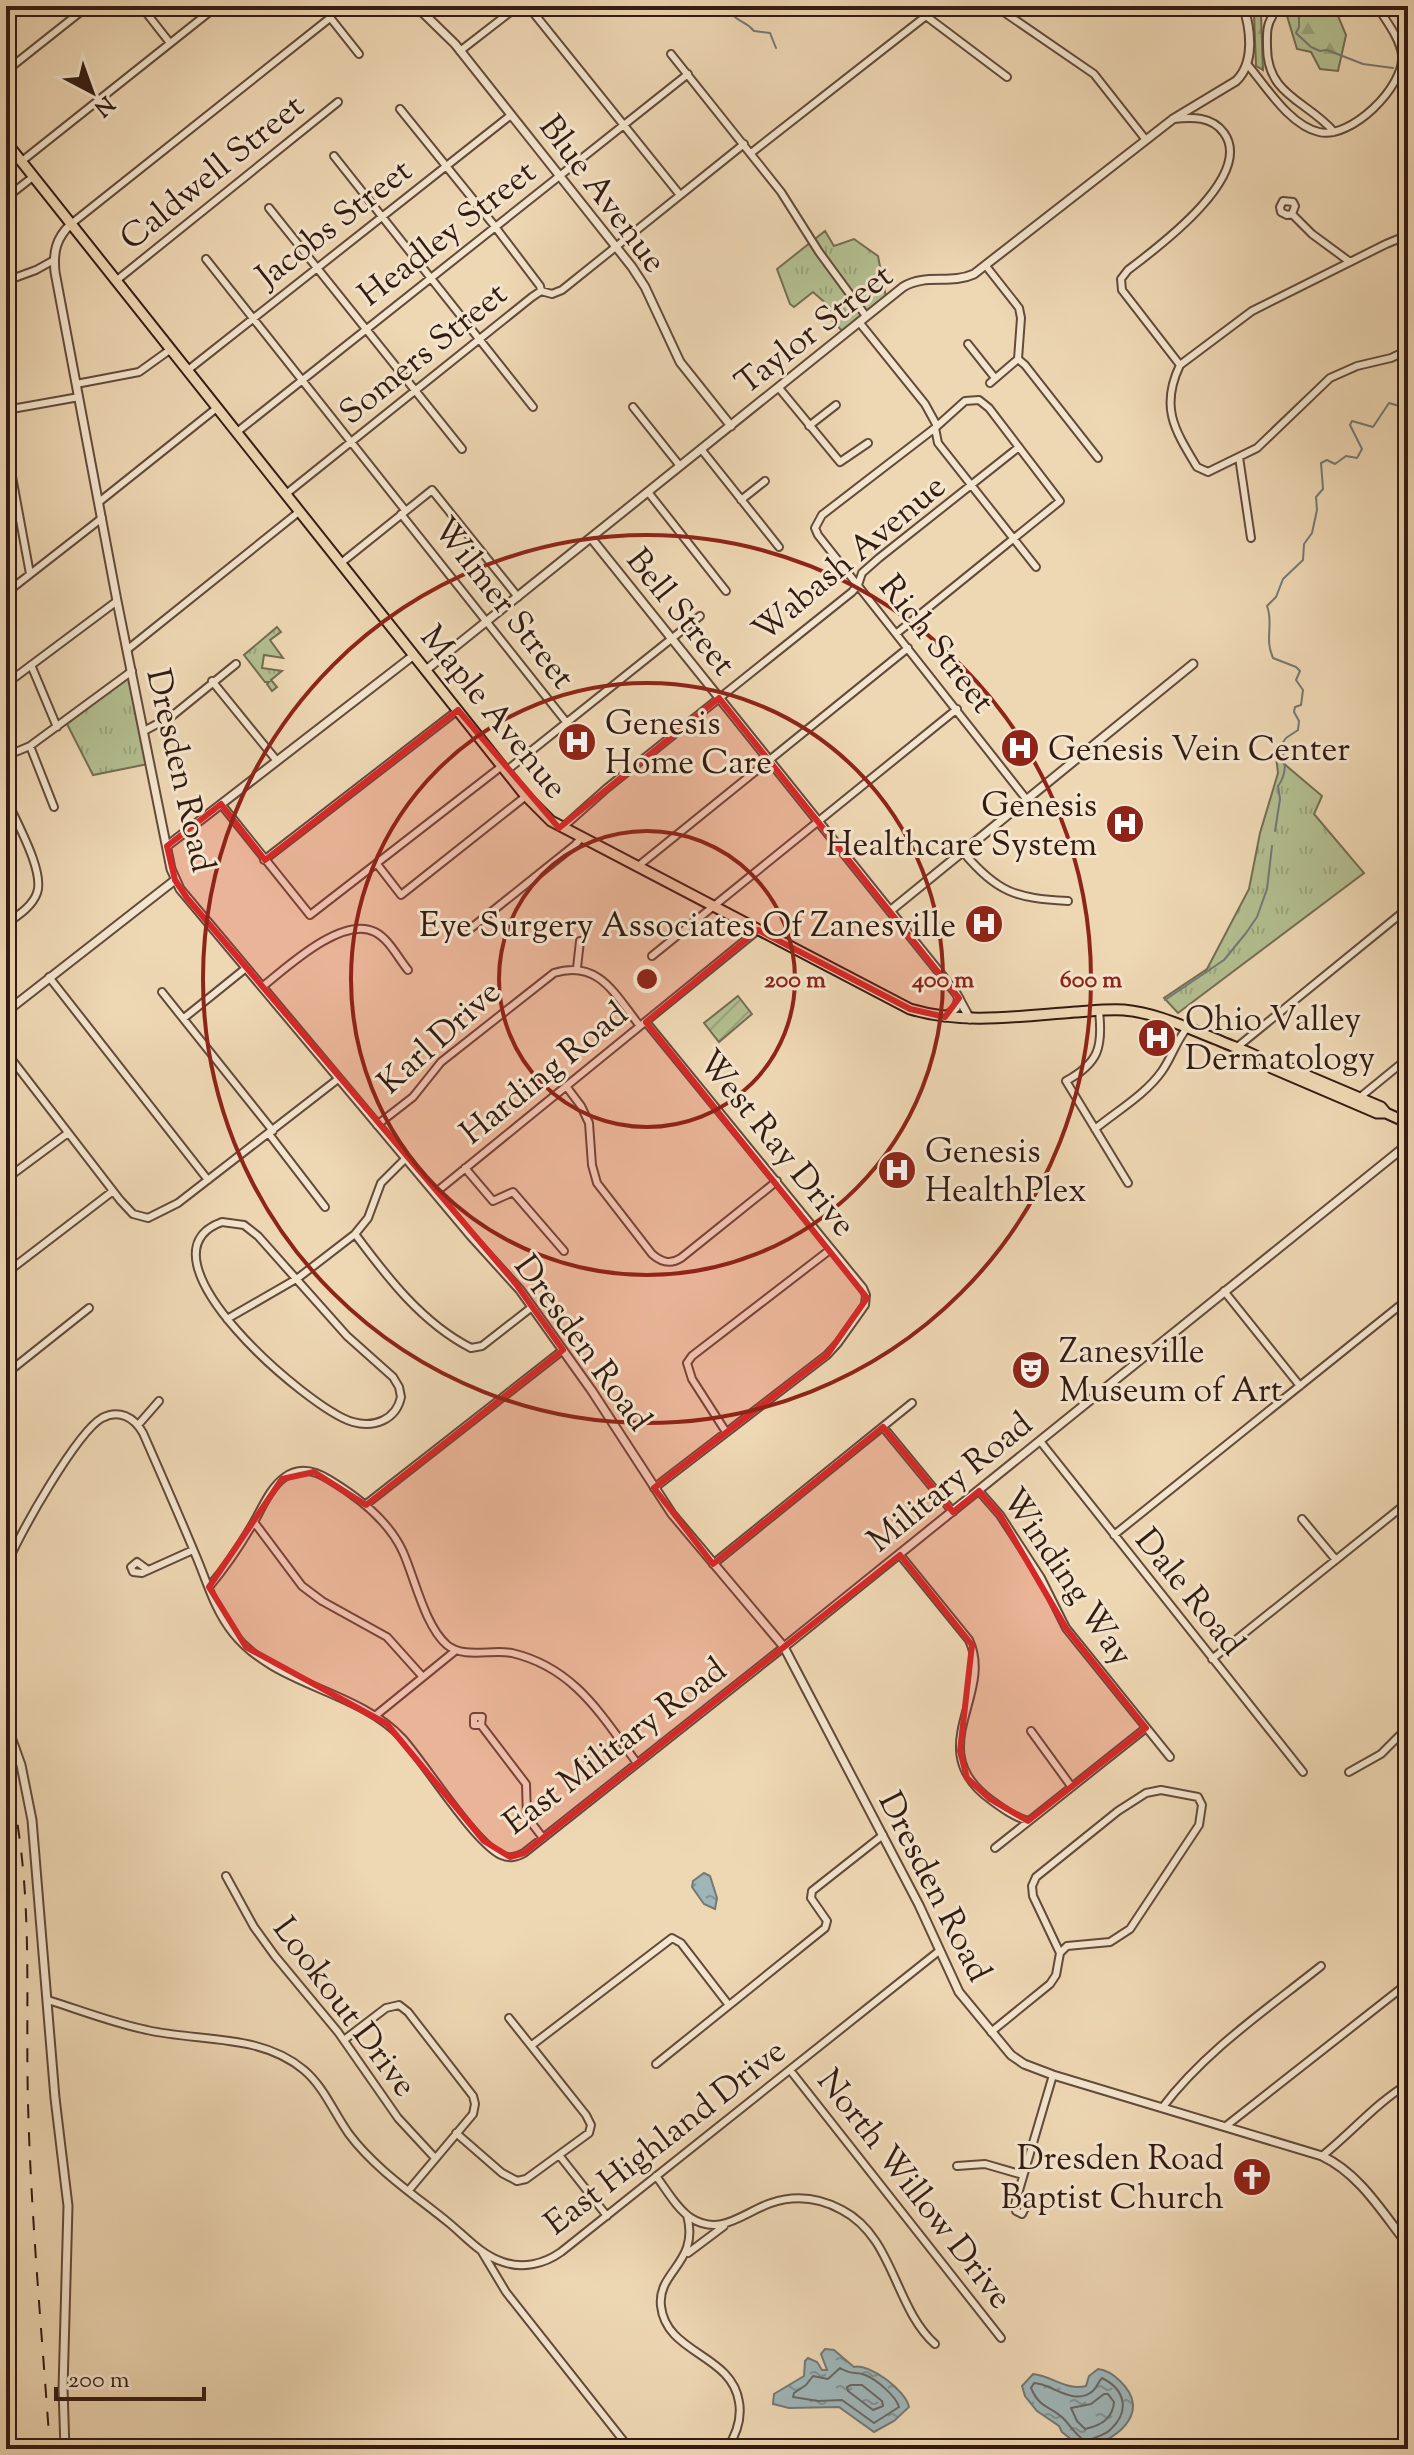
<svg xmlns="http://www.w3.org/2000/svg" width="1414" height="2455" viewBox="0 0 1414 2455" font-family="'Sorts Mill Goudy',serif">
	<defs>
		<pattern id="grass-tufts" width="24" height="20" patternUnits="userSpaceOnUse" patternTransform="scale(2)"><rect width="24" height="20" fill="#b3bf90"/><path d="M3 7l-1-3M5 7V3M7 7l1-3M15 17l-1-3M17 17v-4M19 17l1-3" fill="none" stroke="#9aa47b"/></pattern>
		<pattern id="forest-firs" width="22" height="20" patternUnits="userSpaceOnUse" patternTransform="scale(2)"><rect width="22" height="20" fill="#b3bf90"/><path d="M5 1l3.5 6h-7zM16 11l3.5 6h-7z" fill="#9aa47b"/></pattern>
		<pattern id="garden-furrows" width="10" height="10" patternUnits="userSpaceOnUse" patternTransform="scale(2)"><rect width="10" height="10" fill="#b3bf90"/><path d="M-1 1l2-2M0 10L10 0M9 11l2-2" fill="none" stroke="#9aa47b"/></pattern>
		<pattern id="water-ripples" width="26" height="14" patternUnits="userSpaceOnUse" patternTransform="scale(2)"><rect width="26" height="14" fill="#9fb6b9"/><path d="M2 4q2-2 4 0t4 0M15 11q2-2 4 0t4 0" fill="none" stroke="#829395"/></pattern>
	</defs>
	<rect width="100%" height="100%" fill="#eed7b3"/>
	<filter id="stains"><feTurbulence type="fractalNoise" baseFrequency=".0025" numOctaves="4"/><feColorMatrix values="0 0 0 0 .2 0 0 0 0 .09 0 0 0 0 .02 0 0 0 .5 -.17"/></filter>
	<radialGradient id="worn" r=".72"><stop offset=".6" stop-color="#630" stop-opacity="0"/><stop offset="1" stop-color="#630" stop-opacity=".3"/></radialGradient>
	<path fill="url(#grass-tufts)" stroke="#736d51" stroke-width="2" d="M825,231L834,246L854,239L878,256L886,297L843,332L831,319L830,307L813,292L794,307L790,304L777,269Z
		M277,627L281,632L270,640L283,658L264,655L262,668L282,671L271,680L277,687L272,691L267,684L269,682H265L244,655Z
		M127,678H129L148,764L93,775L67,724Z
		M1276,757L1322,796L1314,814L1364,873L1178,1013L1164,998L1207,969L1249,889L1260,833L1278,773Z"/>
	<path fill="url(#forest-firs)" stroke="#736d51" stroke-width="2" d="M1250,6H1334L1346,35L1338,71L1320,69L1311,52L1297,49L1287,16L1274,8H1265L1261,15L1263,70L1256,66L1254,14Z"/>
	<path fill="url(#garden-furrows)" stroke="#736d51" stroke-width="2" d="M738,996L752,1014L719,1042L704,1023Z"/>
	<path fill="url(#water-ripples)" stroke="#747876" stroke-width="2" d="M704,1873L710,1876L717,1898L715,1909L704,1904L692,1887L693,1881Z
		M825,2349L834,2350L854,2367C870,2363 906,2391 909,2407L894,2421L874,2432L839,2407L789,2408L773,2404L774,2394L804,2376L805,2361L808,2358L817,2362L822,2370H827L821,2354Z
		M1098,2369C1107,2370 1114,2375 1120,2381C1154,2413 1114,2443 1082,2448L1062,2432L1059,2426L1037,2411L1025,2396L1022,2386L1033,2374C1052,2376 1067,2391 1086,2386L1089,2376Z"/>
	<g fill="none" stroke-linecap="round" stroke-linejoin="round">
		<path stroke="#696866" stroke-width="2" d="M840,2368C853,2376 855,2371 865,2375C876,2379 896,2396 899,2407L874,2423L842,2400L818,2401L793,2397L794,2393L806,2385L813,2376L828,2379Z
			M1102,2378C1126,2390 1130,2412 1110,2430C1104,2436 1093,2437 1086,2442C1077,2436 1071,2427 1064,2419C1051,2406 1040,2409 1031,2388L1034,2383C1050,2383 1072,2405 1090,2393C1096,2390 1098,2382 1102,2378Z
			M851,2385H862L882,2401L883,2406L873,2410L848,2391L847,2387Z
			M1104,2394H1108L1114,2402C1113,2418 1100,2426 1085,2429L1077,2421L1071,2408L1091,2404Z"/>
		<path stroke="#747876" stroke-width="2" d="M734,6L732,14C739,23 745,20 754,31L770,33L776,48
			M1299,6V27L1296,33L1311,47L1320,51L1327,50L1363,64L1393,68
			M1275,831L1280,799L1278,786C1288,773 1285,760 1281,745L1286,738L1298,730L1299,721L1294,712L1295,707L1301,705L1303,690L1296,680L1300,671L1296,667L1273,658C1264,638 1274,624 1267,606L1276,597L1283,579L1303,560L1304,544L1312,533L1317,510L1316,497L1323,489L1321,463L1327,460L1335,464L1346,456L1357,458L1362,449L1350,425L1352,421L1373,427L1389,403L1399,406L1408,404
			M1165,1000L1224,960L1246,933L1257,917L1267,889L1272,846"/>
		<g stroke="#624a3a" stroke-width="10">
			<path id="minor" d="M141,6L170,43
				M321,6L359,54
				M528,6L680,195
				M995,6L1094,74L1146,140
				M1087,6L1090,8
				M926,16L1007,77
				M1272,17C1266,26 1267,36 1267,47C1267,96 1308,101 1334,132
				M460,51L518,6
				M671,54L781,192L819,252L866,316
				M1247,64C1266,86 1289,125 1319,132C1350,140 1405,87 1402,55C1400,38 1386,21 1377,6
				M6,71L88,6
				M400,109L493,224L540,286L541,291
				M1173,119C1192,117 1212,116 1224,133C1255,176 1157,248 1128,270L1121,279L1122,290L1180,365L1252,311L1386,244L1408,235
				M751,153L926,16L920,6
				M334,156L533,407
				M22,161L217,6
				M6,198L34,176
				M269,208L462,449
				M1292,214L1287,215L1281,212L1280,207L1283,201L1293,202L1295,206L1292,214L1312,234L1350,262
				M71,224L330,18
				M206,259L405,510
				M986,266L1019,308L1021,318L1018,359L1025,365L1098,458
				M117,280L338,102
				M6,281L36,270L54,260
				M859,322L925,404L936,424
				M968,344L995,378
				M1180,365C1160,407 1174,429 1197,467L1208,472L1257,448L1330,378L1357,366L1391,358L1408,350
				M188,370L511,115
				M990,383L1018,359
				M76,384L139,372L171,349
				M779,388L840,462L868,443
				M633,407L680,466
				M6,410L79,397
				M809,426L836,405
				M935,428L938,443L1036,567
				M237,432L688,74
				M6,444L30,574
				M701,449L779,547
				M1239,457L1251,538
				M648,492L726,591
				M1408,493L1403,504L1408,512
				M286,494L532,297L541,291L552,294L562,290L744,144
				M741,500L765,481
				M99,502L218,407
				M401,514L567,723
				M341,563L432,490L518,597
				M6,593L102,518
				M897,633L1060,501L989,408L979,400L965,401L935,428L822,515L815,528L818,535L1027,800
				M128,649L300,511
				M31,665L57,727
				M212,681L277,761
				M6,684L117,601
				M1408,697V703
				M144,731L172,716L236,664
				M30,746L54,807
				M6,756L30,746L132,671
				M506,771L700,616
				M6,798C15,820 45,871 37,893C32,907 17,916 6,924
				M221,804L310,915L502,766
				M562,828L607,788L852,592L858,585L862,573L879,558L1019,447
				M963,852C998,893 1015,898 1068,901
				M264,860L458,710
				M377,864L401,895L526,796
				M637,867L908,648
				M470,929L575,845L581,838
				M652,956L957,709
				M577,968L580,941
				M49,977L208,1180
				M262,987C286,968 342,915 375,932C389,939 398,958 408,970
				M162,992L273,1131
				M1099,1011C1103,1047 1099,1063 1066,1081L1128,1183
				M184,1018L246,968
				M646,1022L863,1288L866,1295L865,1305L838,1343L827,1355L654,1488
				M1236,1048L1408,908
				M6,1052L120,1200L133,1214L148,1218L178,1203L338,1079
				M566,1086L581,1106L589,1123L592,1165L597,1183L652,1254C661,1262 670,1265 681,1258L777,1181
				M1359,1098L1408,1058
				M377,1125L413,1097L441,1062L554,973C599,959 615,995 640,1026
				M1095,1129C1117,1111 1146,1094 1162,1071C1172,1057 1176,1041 1187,1028
				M269,1134L325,1207
				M406,1158L381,1183L368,1218L355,1234C387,1277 422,1323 471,1348L482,1346L532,1307
				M465,1168L493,1201L513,1192L564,1251
				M6,1179L68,1133
				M435,1193L758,930
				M222,1222L244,1225L258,1236L347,1336L393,1377L399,1387L401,1397C396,1420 374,1428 353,1422C310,1410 129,1255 222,1222Z
				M6,1273L113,1191
				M1224,1291L1300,1386
				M227,1319L298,1278L355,1234
				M6,1374L89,1308
				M138,1425L159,1401
				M883,1427L953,1512
				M726,1432L692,1379L687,1363L692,1356L831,1249
				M1040,1441L1303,1772
				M979,1491L1000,1515L1041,1578L1066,1628L1170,1757
				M365,1505L563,1350
				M1399,1509L1408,1519
				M1302,1519L1336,1560
				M254,1522L302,1586L322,1601L387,1637L422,1676
				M1114,1535L1408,1299
				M900,1555L969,1640C995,1695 921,1749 991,1800C1002,1808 1014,1817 1028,1821
				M713,1564L912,1403
				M6,1567C17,1537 77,1432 102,1418C119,1409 134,1417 143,1433C161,1474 179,1515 196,1556C207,1582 215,1611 233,1633C276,1687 357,1689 403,1739C426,1765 474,1842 501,1855C510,1859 516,1857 524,1853L784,1647
				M148,1570L137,1562L131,1567L133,1572L142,1573L193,1550
				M209,1587C225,1568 238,1549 251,1527C261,1511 269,1488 285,1477C300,1466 316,1471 330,1480C358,1497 389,1521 403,1552C415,1579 425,1626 447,1645C464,1659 492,1649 512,1653C575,1668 601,1715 637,1763
				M1212,1659L1408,1502
				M375,1716L455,1651
				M481,1725H474V1717H482L481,1725L526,1784L527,1817L543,1838
				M1031,1731L1071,1786
				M1349,1772L1381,1754L1408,1727
				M1405,1838L1408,1825
				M995,1848L1146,1728
				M226,1876L254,1927L275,1956L338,2032L398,2118L435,2158
				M48,2000C80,2010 113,2023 147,2030C199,2042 260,2033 304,2070C324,2087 334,2113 349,2134C375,2169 416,2196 449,2223C466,2237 481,2255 503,2262C523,2269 544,2264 561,2252L939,1951
				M991,2032L1050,1984L1056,1975L1060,1953L1067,1946L1110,1942L1130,1929L1199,1825L1202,1805L1198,1797L1161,1790L1146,1793L1118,1811L1036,1877L1032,1886L1033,1896L1060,1953
				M344,2040L386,2008L399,2005L408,2012L473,2096L475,2104L473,2114L409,2190
				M532,2045L672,1938L681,1943L728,2004
				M656,2064L825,1928L827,1921L811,1898L812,1891L883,1835
				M790,2070L1001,2338
				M1162,2108C1205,2051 1266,2010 1321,1966
				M1226,2126L1408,1983
				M456,2133L502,2173L517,2181L526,2179L589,2133L591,2125L586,2115L509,2018
				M559,2155L607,2216
				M1322,2156C1351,2133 1377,2102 1408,2084
				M957,2166L985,2164L1023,2175
				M656,2176C666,2189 677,2209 691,2218C721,2237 744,2212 771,2203C795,2195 820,2198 842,2210C894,2237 894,2307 935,2344
				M1018,2195L1025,2208L1022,2214L1016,2211L1015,2204L1053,2075
				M687,2215C700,2263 657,2271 661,2306C666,2354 732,2354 739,2402C742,2419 736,2435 727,2449
				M482,2252L506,2292L630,2449
				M688,2253L724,2226"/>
		</g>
		<g stroke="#624a3a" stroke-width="11">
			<path id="tertiary" d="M416,6L455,44L632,267L645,287L680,362L731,426
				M71,224C56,238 53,252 55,272L117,601L171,869L180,889L471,1236L520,1290L592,1391L672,1514L784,1647L919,1905L959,1992L1011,2055L1024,2064L1053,2075L1322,2156C1360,2174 1382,2212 1408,2245
				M591,538L956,993L970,1019
				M426,670L903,287C926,273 950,285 974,274L1173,119L1236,81C1255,63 1251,29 1243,6
				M167,846L414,655
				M890,911L1193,664
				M6,1012L175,880
				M945,1017L956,1008L959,998
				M784,1647L1408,1144
				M6,1723L21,1765L32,1820L55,2098L68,2206L63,2389L65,2449"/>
		</g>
		<g stroke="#331b12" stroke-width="13">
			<path id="primary" d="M6,142L524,794L551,821L910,1009C964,1025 1020,1016 1075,1012C1091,1011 1108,1009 1124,1010C1157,1013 1187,1028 1218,1040C1235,1048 1260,1054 1272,1068L1377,1113H1386L1408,1123
				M1289,1068L1381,1107L1386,1113"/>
		</g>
		<use href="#minor" stroke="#f4e5ce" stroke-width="6"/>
		<use href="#tertiary" stroke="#f4e5ce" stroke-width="7"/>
		<use href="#primary" stroke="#eed7b3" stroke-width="9"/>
		<path stroke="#331b12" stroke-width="2" stroke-dasharray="14 14" stroke-linecap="butt" d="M6,1770C35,1878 25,1992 28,2103C31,2218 42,2334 50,2449"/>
	</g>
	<path fill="#d62828" fill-opacity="0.2" stroke="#d62828" stroke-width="6" stroke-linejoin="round" d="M719,698L959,998L945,1017L910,1009L758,930L646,1022L867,1298L827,1355L654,1488L713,1564L883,1427L953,1512L979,1491L1000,1515L1066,1628L1146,1728L1028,1821L990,1799L967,1778L960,1751L972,1645L900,1555L524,1853L510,1857L484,1841L387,1724L246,1647L209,1587L282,1479L314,1472L366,1505L563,1350L516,1284L187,898L175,880L167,846L221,804L265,860L458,710L559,828Z"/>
	<g fill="none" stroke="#8f2418" stroke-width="4">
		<circle cx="647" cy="979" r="148"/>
		<circle cx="647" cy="979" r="296"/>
		<circle cx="647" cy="979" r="444"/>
	</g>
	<defs>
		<g id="hospital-disc" transform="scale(2)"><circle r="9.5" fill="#8f2418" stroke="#f4e5ce"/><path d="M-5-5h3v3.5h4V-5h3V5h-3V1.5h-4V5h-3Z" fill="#fff"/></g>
		<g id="theatre-disc" transform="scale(2)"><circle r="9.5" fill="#8f2418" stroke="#f4e5ce"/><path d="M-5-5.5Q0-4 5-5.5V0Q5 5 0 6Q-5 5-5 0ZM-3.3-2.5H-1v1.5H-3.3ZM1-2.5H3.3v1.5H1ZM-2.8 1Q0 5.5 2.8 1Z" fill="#fff"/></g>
		<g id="church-disc" transform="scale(2)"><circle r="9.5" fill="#8f2418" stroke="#f4e5ce"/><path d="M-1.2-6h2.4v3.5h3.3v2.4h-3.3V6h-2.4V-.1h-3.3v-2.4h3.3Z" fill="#fff"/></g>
	</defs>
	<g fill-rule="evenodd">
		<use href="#hospital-disc" x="577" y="742"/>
		<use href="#hospital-disc" x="1020" y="748"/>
		<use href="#hospital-disc" x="1125" y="824"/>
		<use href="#hospital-disc" x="984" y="924"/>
		<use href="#hospital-disc" x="1157" y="1038"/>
		<use href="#hospital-disc" x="897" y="1170"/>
		<use href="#theatre-disc" x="1031" y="1370"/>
		<use href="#church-disc" x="1252" y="2177"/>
	</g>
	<g text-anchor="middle" stroke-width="6" stroke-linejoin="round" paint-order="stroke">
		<g font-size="34" fill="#331b12" stroke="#f4e5ce">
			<text transform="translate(211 171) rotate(-39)" y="12">Caldwell Street</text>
			<text transform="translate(604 193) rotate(53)" y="12">Blue Avenue</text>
			<text transform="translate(333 222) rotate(-38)" y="12">Jacobs Street</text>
			<text transform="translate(446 232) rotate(-38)" y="12">Headley Street</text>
			<text transform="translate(813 328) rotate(-38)" y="12">Taylor Street</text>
			<text transform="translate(422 352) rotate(-39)" y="12">Somers Street</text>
			<text transform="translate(848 557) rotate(-40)" y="12">Wabash Avenue</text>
			<text transform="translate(505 602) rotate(52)" y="12">Wilmer Street</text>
			<text transform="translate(682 611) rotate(51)" y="12">Bell Street</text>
			<text transform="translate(938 643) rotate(52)" y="12">Rich Street</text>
			<text transform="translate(495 711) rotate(51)" y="12">Maple Avenue</text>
			<text transform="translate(182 770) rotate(77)" y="12">Dresden Road</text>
			<text transform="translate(438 1036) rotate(-42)" y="12">Karl Drive</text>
			<text transform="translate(543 1072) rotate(-39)" y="12">Harding Road</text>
			<text transform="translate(778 1142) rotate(51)" y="12">West Ray Drive</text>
			<text transform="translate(584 1342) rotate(54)" y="12">Dresden Road</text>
			<text transform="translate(949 1481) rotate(-39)" y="12">Military Road</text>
			<text transform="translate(1069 1576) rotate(56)" y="12">Winding Way</text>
			<text transform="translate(1191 1591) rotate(51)" y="12">Dale Road</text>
			<text transform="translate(614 1745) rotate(-37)" y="12">East Military Road</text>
			<text transform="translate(936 1886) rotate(63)" y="12">Dresden Road</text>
			<text transform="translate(346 2006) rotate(53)" y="12">Lookout Drive</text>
			<text transform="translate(664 2136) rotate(-38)" y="12">East Highland Drive</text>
			<text transform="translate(916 2188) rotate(52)" y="12">North Willow Drive</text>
		</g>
		<g font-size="34" fill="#331b12" stroke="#f4e5ce" text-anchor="start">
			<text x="605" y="734">Genesis<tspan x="605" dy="39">Home Care</tspan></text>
			<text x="1048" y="760">Genesis Vein Center</text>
			<text x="1097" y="816" text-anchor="end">Genesis<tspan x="1097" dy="39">Healthcare System</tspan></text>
			<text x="956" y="936" text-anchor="end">Eye Surgery Associates Of Zanesville</text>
			<text x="1185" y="1030">Ohio Valley<tspan x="1185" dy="39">Dermatology</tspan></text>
			<text x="925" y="1162">Genesis<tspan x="925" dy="39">HealthPlex</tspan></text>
			<text x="1059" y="1362">Zanesville<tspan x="1059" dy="39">Museum of Art</tspan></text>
			<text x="1224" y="2169" text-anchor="end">Dresden Road<tspan x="1224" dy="39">Baptist Church</tspan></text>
		</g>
	</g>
	<circle cx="647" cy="979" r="12" fill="#8f2418" stroke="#f4e5ce" stroke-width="4"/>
	<g font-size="24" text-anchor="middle" font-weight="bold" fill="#8f2418" stroke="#f4e5ce" stroke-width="6" stroke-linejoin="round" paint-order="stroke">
		<text x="795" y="987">200 m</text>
		<text x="943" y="987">400 m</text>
		<text x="1091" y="987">600 m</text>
	</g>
	<rect width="1414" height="2455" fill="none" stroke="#eed7b3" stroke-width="32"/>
	<rect x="8" y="8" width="1398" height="2439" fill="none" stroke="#331b12" stroke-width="4"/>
	<rect x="16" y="16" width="1382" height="2423" fill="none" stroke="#331b12" stroke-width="2"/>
	<g transform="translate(92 92) rotate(139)" stroke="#f4e5ce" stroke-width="6" paint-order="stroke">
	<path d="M0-6L14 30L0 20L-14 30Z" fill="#331b12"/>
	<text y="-12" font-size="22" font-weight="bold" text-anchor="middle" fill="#331b12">N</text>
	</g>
	<path d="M56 2387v12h148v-12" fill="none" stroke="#331b12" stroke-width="4"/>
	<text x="68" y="2387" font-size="24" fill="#331b12" stroke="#f4e5ce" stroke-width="6" paint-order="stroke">200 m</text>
	<rect width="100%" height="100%" filter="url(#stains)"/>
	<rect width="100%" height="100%" fill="url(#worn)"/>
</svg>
